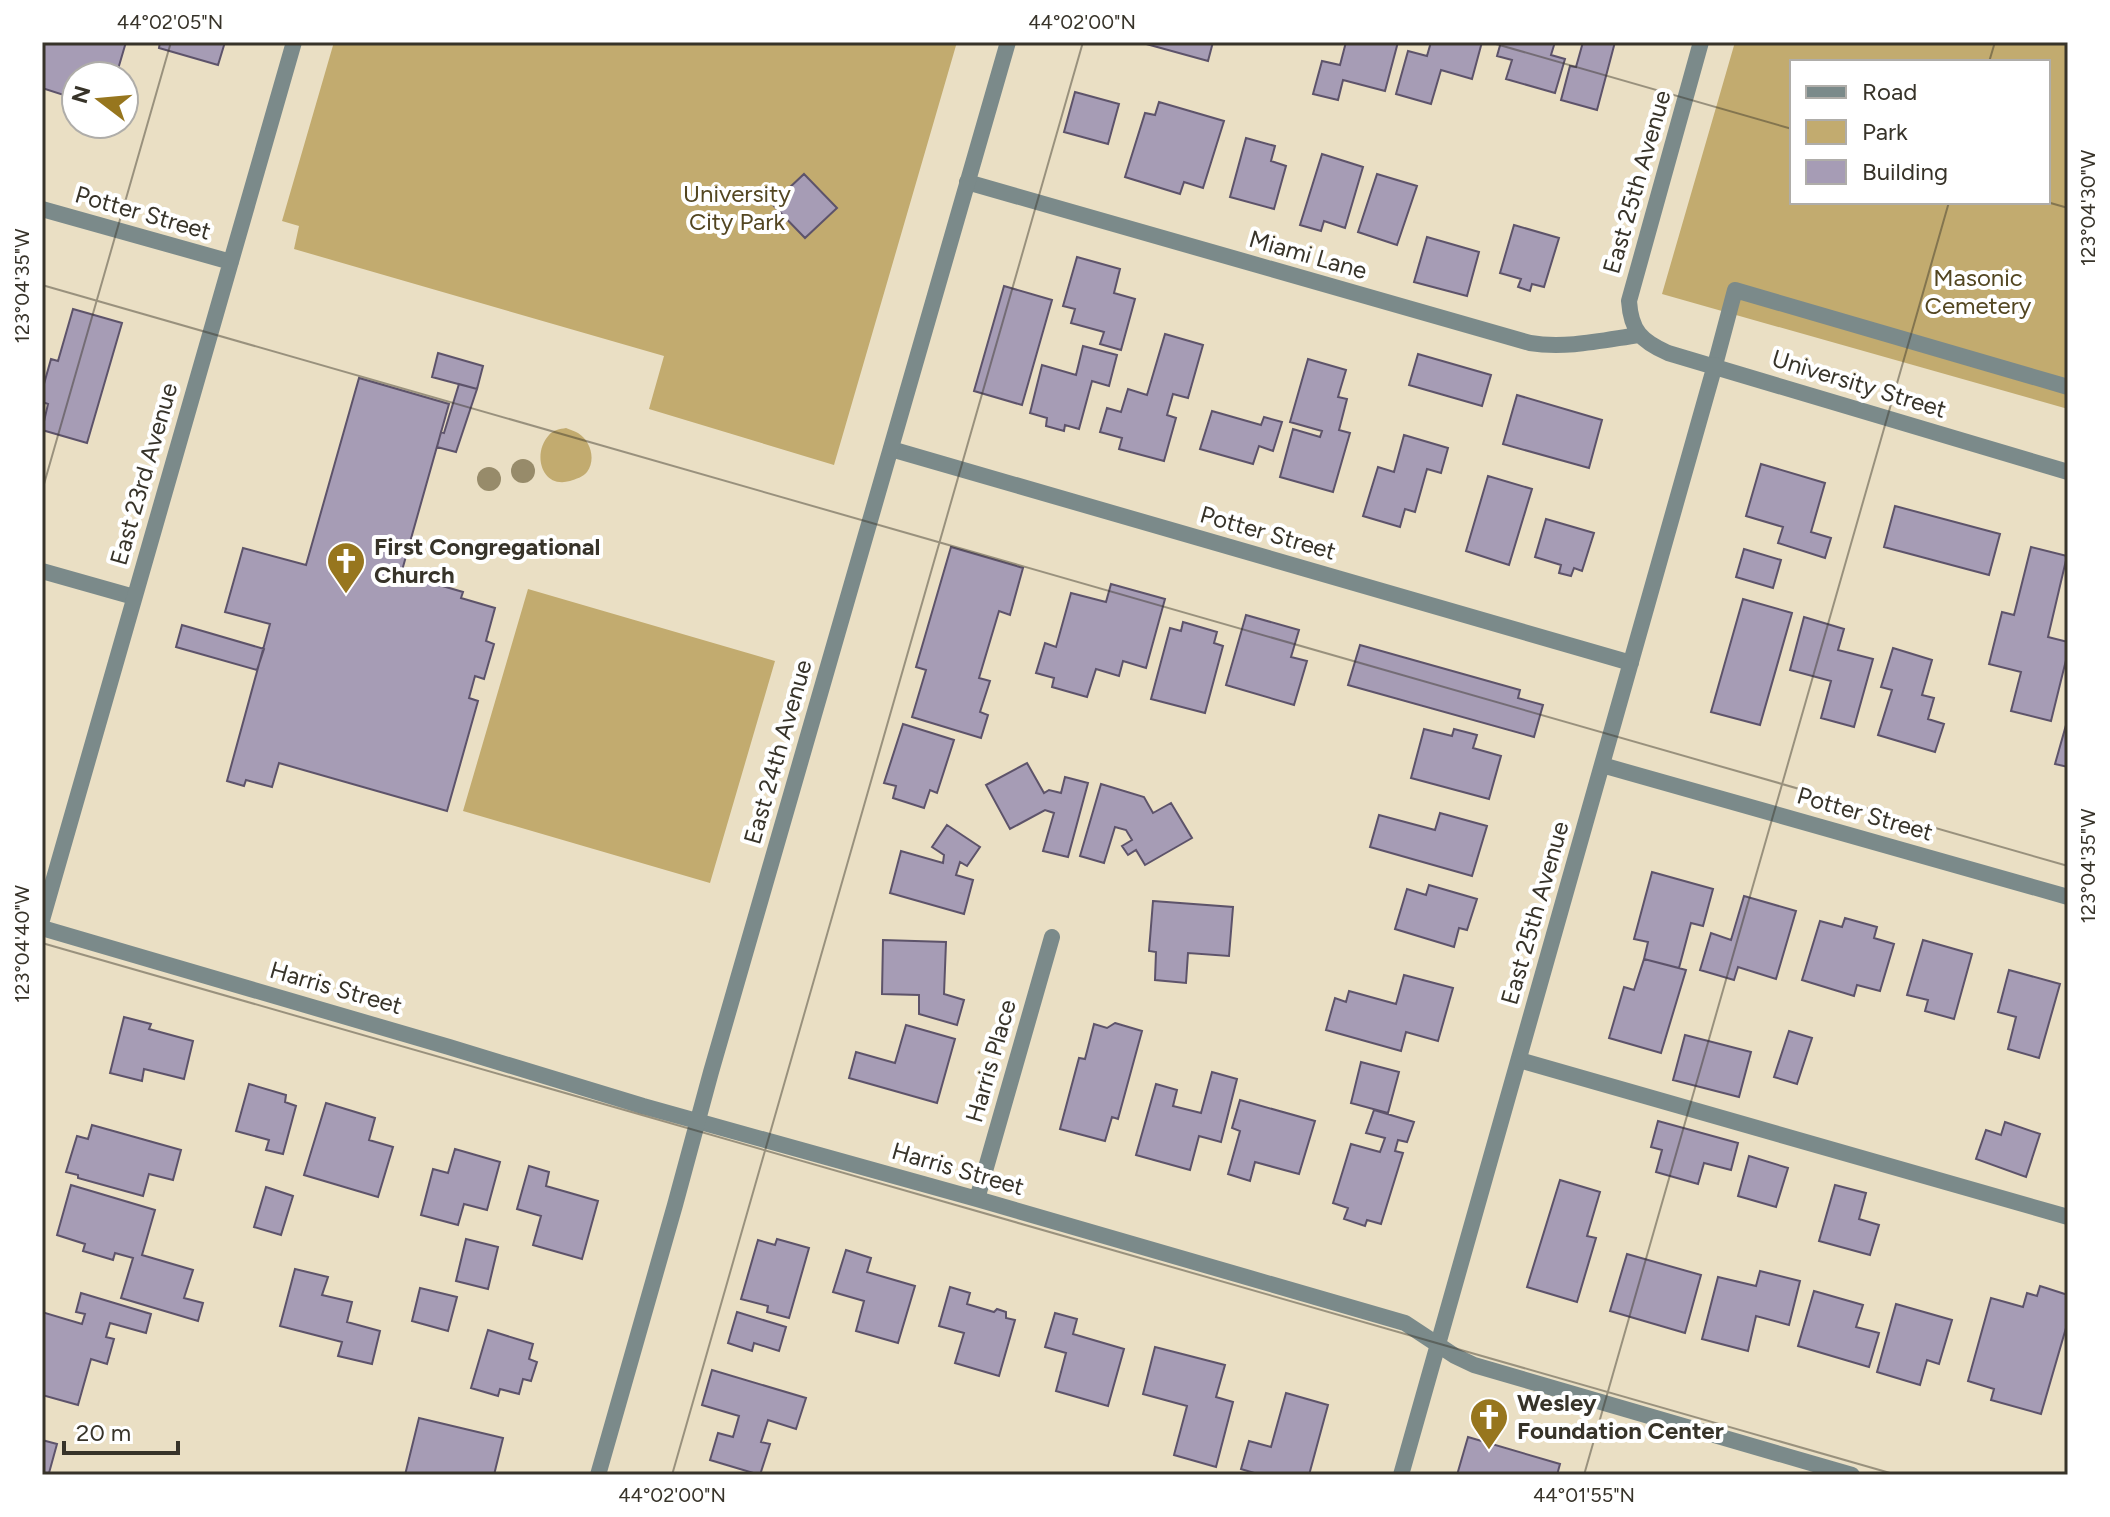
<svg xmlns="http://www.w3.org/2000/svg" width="2110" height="1517" viewBox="0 0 2110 1517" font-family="Figtree,sans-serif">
	<rect width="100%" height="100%" fill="#eadfc4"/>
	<path fill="#c2ab6f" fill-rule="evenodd" d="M334,42H957L834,465L649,409L664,356L294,249L299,226L282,221Z
		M1735,42H2068V409L1662,294ZM1792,62H2048V202H1792Z
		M566,428C570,430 575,431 578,433C591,441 596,460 587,472C583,477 576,479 570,481C541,489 532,453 549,435C553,430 560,429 566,428Z
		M528,589L775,661L710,883L463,811Z"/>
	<path fill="#a69cb5" stroke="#5d536a" stroke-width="2" d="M42,42H126L116,76H76V99L42,88Z
		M160,42H225L218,65L159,48Z
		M1139,42H1213L1208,61Z
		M1346,42H1398L1385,91L1343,80L1338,100L1313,94L1322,61L1340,65Z
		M1431,42H1482L1472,79L1441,70L1431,104L1396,94L1408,51L1427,56Z
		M1501,42H1555L1551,55L1565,59L1555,93L1506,79L1512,60L1497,56Z
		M1583,42H1615L1597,110L1561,100L1570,66L1576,67Z
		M1075,92L1119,104L1108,144L1064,132Z
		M1159,102L1224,121L1203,188L1184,182L1180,194L1125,177L1145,113L1155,115Z
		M1246,138L1275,146L1271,161L1286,166L1274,209L1230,197Z
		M1322,154L1363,167L1345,228L1324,221L1321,231L1300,225Z
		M804,174L837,208L805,238L772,204Z
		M1377,174L1417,186L1397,245L1358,232Z
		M1514,225L1559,238L1544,287L1532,284L1530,291L1518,287L1521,279L1500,273Z
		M1427,237L1479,252L1467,296L1414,282Z
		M1077,257L1120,269L1114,293L1135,299L1121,350L1100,344L1104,332L1071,323L1075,309L1063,306Z
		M1004,286L1052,300L1022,405L974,391Z
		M73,309L122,323L87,443L42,430L48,404L42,402V391L51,359L58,361Z
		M1165,334L1203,345L1188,398L1173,394L1167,415L1176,418L1164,461L1119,449L1122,438L1100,432L1107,408L1121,412L1128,389L1147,395Z
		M1083,346L1117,355L1109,386L1092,381L1079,429L1065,425L1064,431L1046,426L1047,418L1030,413L1042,365L1076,375Z
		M438,353L483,366L477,389L432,377Z
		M1418,354L1491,375L1482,406L1409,385Z
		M1308,359L1346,370L1338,397L1347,399L1339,430L1350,433L1333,492L1280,477L1293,429L1320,437L1322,431L1290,422Z
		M359,378L449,404L401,574L463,592L461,598L495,608L486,641L494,644L484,679L475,676L469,698L478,701L447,811L279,763L272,787L246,780L244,786L227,781L270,624L225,612L243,548L306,565Z
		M459,384L477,389L456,452L437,447L441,432L444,433Z
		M1517,395L1602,420L1589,468L1503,444Z
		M1212,411L1261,425L1264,417L1282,422L1273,451L1259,446L1253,464L1200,449Z
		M1404,435L1448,448L1441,473L1427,469L1415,512L1405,509L1400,527L1363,516L1378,467L1394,472Z
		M1761,464L1825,483L1811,532L1831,538L1825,558L1778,543L1783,527L1746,516Z
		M1488,476L1532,489L1509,565L1466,551Z
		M1895,506L2000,534L1989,575L1884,547Z
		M1546,519L1594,533L1582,571L1574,568L1571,576L1559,573L1561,565L1535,557Z
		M951,547L1023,568L1010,615L999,611L979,678L990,681L980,712L988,715L981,738L912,717L926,670L916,667Z
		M2031,547L2067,556L2048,637L2068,642V652L2051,721L2011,711L2021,672L1989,664L2002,612L2014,615Z
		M1744,549L1781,560L1773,588L1736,577Z
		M1111,584L1165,599L1146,668L1123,661L1119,676L1096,669L1087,697L1052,687L1054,678L1036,673L1045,643L1056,647L1071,593L1106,602Z
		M1743,599L1792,613L1760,725L1711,712Z
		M1246,615L1299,630L1291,657L1307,661L1294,705L1226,685Z
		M1804,617L1844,629L1838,650L1873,659L1854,727L1821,718L1831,681L1790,670Z
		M1183,622L1217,632L1214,643L1223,646L1205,713L1151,699L1170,628L1181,631Z
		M182,625L264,649L257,670L176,647Z
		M1360,645L1520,690L1518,698L1543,705L1534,737L1348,685Z
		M1893,648L1932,660L1922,695L1934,698L1928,719L1944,724L1935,752L1878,735L1892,690L1881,687Z
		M2068,718V767L2055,764Z
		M903,724L954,740L937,793L930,790L924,808L893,798L896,786L884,783Z
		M1424,729L1452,736L1454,729L1477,735L1473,748L1501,756L1489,799L1411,778Z
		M1027,763L1044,793L1049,790L1061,793L1065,777L1088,783L1068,857L1043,851L1054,813L1045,810L1010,829L986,785Z
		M1101,784L1144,797L1153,813L1171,803L1192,838L1145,865L1136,850L1128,855L1122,846L1132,840L1126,830L1115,827L1104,863L1080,856Z
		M1440,813L1487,826L1472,876L1370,847L1379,815L1435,830Z
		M947,825L980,847L967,866L960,862L956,875L973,880L964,914L890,893L901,851L943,863L944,855L932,847Z
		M1652,872L1713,889L1703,926L1691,923L1679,968L1644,959L1648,942L1634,939Z
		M1429,885L1477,899L1467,930L1459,928L1454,947L1395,929L1407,889L1426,895Z
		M1744,896L1796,911L1776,979L1738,967L1734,980L1700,970L1711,933L1731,940Z
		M1153,901L1233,907L1229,956L1188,953L1186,983L1155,980L1156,952L1149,951Z
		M1845,918L1877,927L1874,938L1894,944L1880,991L1857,985L1854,996L1802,980L1820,921L1842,927Z
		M883,940L946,942L944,994L964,1000L957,1025L919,1014V995L882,994Z
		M1923,940L1972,954L1954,1019L1925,1011L1928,1000L1907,995Z
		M1644,959L1686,970L1661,1053L1609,1038L1624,987L1634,990Z
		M2009,970L2060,984L2039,1058L2008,1049L2016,1017L1998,1012Z
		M1404,975L1453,988L1438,1041L1406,1032L1401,1051L1326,1030L1335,998L1346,1002L1349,991L1396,1004Z
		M124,1017L151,1024L149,1029L193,1041L184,1079L144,1069L142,1081L110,1073Z
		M1115,1023L1142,1031L1118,1119L1112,1117L1105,1141L1060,1129L1079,1058L1085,1059L1094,1024L1107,1028Z
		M906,1025L955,1039L937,1103L849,1078L856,1052L895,1063Z
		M1789,1031L1812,1038L1797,1084L1774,1077Z
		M1685,1035L1751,1052L1739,1097L1673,1080Z
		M1361,1062L1399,1072L1388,1113L1351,1103Z
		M1212,1072L1237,1079L1221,1142L1199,1136L1190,1170L1136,1155L1156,1084L1177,1090L1173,1106L1201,1113Z
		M249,1084L286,1095L285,1102L296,1106L283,1154L266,1150L269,1140L236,1131Z
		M1240,1100L1315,1121L1299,1174L1255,1162L1250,1181L1228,1174L1240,1131L1232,1128Z
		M326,1103L375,1118L369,1140L393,1147L378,1197L304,1175Z
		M1374,1110L1414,1122L1407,1142L1398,1140L1395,1151L1403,1153L1381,1224L1367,1220L1365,1226L1344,1219L1348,1208L1333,1203L1351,1144L1380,1152L1385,1138L1366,1133Z
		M1658,1121L1738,1143L1731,1170L1704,1163L1698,1184L1656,1172L1662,1150L1651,1147Z
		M2005,1122L2040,1134L2026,1177L1976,1159L1986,1130L2001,1135Z
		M92,1125L181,1150L173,1180L149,1174L143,1196L78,1178V1175L66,1172L77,1136L88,1139Z
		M455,1149L500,1162L487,1210L464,1204L458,1225L421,1215L433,1169L448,1173Z
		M1749,1156L1788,1168L1776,1207L1738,1196Z
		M529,1166L549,1172L546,1186L598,1201L582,1259L533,1245L541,1216L517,1209Z
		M1560,1180L1600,1192L1587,1236L1596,1238L1577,1302L1527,1287Z
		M71,1185L155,1210L142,1255L193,1270L184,1298L203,1303L198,1321L121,1298L133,1258L115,1253L113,1260L83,1251L85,1244L57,1235Z
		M1835,1185L1866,1193L1859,1219L1879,1225L1870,1255L1819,1241Z
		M266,1187L293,1196L281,1235L254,1227Z
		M466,1239L498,1247L488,1289L456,1281Z
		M777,1239L809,1248L789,1318L767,1312L768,1306L741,1299L758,1240L775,1245Z
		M846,1250L871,1258L867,1272L915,1286L898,1343L856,1331L864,1301L833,1292Z
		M1627,1254L1701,1275L1685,1333L1610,1311Z
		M295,1269L328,1277L322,1295L352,1302L347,1322L380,1331L372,1364L338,1356L342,1342L280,1326Z
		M1760,1271L1800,1281L1789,1325L1756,1316L1748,1351L1702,1339L1718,1277L1756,1286Z
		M2040,1286L2068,1295V1321L2041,1414L1991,1400L1994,1389L1968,1381L1991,1298L2023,1307L2027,1293L2037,1296Z
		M950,1287L970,1293L967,1304L994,1312L997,1309L1006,1312V1318L1015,1320L999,1376L955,1363L964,1333L939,1326Z
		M420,1288L457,1297L448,1331L412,1321Z
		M1814,1291L1863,1305L1856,1327L1879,1333L1869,1367L1798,1346Z
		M81,1293L151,1314L146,1333L110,1323L106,1337L114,1339L107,1364L91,1359L78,1405L42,1395V1312L82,1324L85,1314L76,1312Z
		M1896,1304L1952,1320L1939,1364L1927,1360L1920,1385L1877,1372Z
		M737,1312L786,1327L779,1351L754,1343L752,1351L728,1343Z
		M1055,1313L1077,1319L1073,1334L1124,1349L1108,1406L1056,1391L1066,1353L1045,1347Z
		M488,1330L533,1344L529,1359L537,1362L531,1381L523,1379L519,1394L500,1389L498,1396L471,1388Z
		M1155,1347L1225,1365L1216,1397L1233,1402L1216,1467L1174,1455L1187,1406L1143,1394Z
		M712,1370L806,1398L796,1429L768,1420L761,1442L770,1444L760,1475L710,1460L718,1433L733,1437L739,1416L702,1405Z
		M1286,1393L1328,1405L1309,1475H1261L1241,1469L1249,1441L1271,1447Z
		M419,1418L503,1438L494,1475H405Z
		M1468,1437L1560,1464L1557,1475H1457Z
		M42,1440L57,1444L49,1473L56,1475H42Z"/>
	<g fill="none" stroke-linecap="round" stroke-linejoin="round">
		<path stroke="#7b8a8a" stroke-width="16" d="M1715,365L1735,290L2068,387
			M42,571L134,597
			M1519,1060L2068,1217"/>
		<path stroke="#7b8a8a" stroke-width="16" d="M1701,42L1629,301C1631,331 1641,341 1668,353L2068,472
			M967,182L1530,343C1566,349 1604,340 1639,335
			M42,209L231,262
			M891,449L1631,663
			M1602,765L2068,897
			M42,920L294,42
			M42,928L449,1047L643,1106L977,1199L1405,1323L1455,1356L1474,1365L1852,1475
			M977,1199L1052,937
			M1401,1475L1715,365"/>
		<path stroke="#7b8a8a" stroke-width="16" d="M598,1475L675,1205L711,1072L1008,42"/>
	</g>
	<g fill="#978b6a">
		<circle cx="523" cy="471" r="12"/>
		<circle cx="489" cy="479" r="12"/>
	</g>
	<path fill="none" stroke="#373329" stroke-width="2" stroke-opacity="0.45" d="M1489,42L1792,129M1989,62L1995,42M2047,202L2068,208M42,285L2068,866M42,491L171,42M42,943L1897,1475M672,1475L1083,42M1584,1475L1949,202"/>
	<defs>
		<g id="church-pin" transform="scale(2)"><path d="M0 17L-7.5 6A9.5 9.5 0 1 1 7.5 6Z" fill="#97761e" stroke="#fff"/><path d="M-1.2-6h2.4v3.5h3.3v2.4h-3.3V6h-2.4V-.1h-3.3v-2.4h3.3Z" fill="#fff"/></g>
	</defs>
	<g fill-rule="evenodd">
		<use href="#church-pin" x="346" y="561"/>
		<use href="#church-pin" x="1489" y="1417"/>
	</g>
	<g text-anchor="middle" stroke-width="8" stroke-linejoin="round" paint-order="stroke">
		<g font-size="24" fill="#373329" stroke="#fff">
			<text transform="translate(1637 182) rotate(-74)" y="8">East 25th Avenue</text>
			<text transform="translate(143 213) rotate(16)" y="8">Potter Street</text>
			<text transform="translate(1308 255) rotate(16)" y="8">Miami Lane</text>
			<text transform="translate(1859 384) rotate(17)" y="8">University Street</text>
			<text transform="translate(144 474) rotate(-74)" y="8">East 23rd Avenue</text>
			<text transform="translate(1268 533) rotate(16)" y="8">Potter Street</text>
			<text transform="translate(778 752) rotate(-74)" y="8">East 24th Avenue</text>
			<text transform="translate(1865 814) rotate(16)" y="8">Potter Street</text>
			<text transform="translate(1535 913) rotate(-74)" y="8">East 25th Avenue</text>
			<text transform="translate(336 988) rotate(16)" y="8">Harris Street</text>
			<text transform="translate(991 1061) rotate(-74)" y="8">Harris Place</text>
			<text transform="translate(958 1169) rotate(16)" y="8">Harris Street</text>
		</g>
		<g font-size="24" fill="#534621" stroke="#fff">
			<text x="737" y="202">University<tspan x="737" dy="28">City Park</tspan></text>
			<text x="1978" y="286">Masonic<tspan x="1978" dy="28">Cemetery</tspan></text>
		</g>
		<g font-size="24" font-weight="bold" fill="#373329" stroke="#fff" text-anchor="start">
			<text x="374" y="555">First Congregational<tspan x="374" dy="28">Church</tspan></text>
			<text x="1517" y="1411">Wesley<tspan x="1517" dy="28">Foundation Center</tspan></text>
		</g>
	</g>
	<rect width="2110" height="1517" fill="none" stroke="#ffffff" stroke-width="88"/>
	<rect x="1790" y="60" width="260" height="144" fill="#ffffff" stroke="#afada9" stroke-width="2"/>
	<rect x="1806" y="86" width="40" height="12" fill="#7b8a8a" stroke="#afada9" stroke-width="2"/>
	<text x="1862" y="100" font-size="24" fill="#373329">Road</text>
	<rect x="1806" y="120" width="40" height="24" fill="#c2ab6f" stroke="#afada9" stroke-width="2"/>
	<text x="1862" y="140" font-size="24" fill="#373329">Park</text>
	<rect x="1806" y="160" width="40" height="24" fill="#a69cb5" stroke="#afada9" stroke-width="2"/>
	<text x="1862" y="180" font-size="24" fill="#373329">Building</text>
	<g transform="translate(100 100) rotate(286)"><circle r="38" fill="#ffffff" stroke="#afada9" stroke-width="2"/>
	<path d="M0-6L14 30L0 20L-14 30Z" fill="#97761e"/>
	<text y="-12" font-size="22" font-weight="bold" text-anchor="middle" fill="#373329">N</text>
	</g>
	<path d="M64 1441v12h114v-12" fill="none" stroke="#373329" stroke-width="4"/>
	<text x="76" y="1441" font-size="24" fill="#373329" stroke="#ffffff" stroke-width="6" paint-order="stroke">20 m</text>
	<rect x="44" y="44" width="2022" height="1429" fill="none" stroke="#373329" stroke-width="3"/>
	<g font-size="20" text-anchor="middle" fill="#373329">
		<text x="170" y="29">44°02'05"N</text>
		<text x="1082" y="29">44°02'00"N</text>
		<text transform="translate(2088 208) rotate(-90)" y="7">123°04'30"W</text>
		<text transform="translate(22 286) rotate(-90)" y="7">123°04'35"W</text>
		<text transform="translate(2088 866) rotate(-90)" y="7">123°04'35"W</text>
		<text transform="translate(22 944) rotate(-90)" y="7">123°04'40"W</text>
		<text x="672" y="1502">44°02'00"N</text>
		<text x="1584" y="1502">44°01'55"N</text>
	</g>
</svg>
